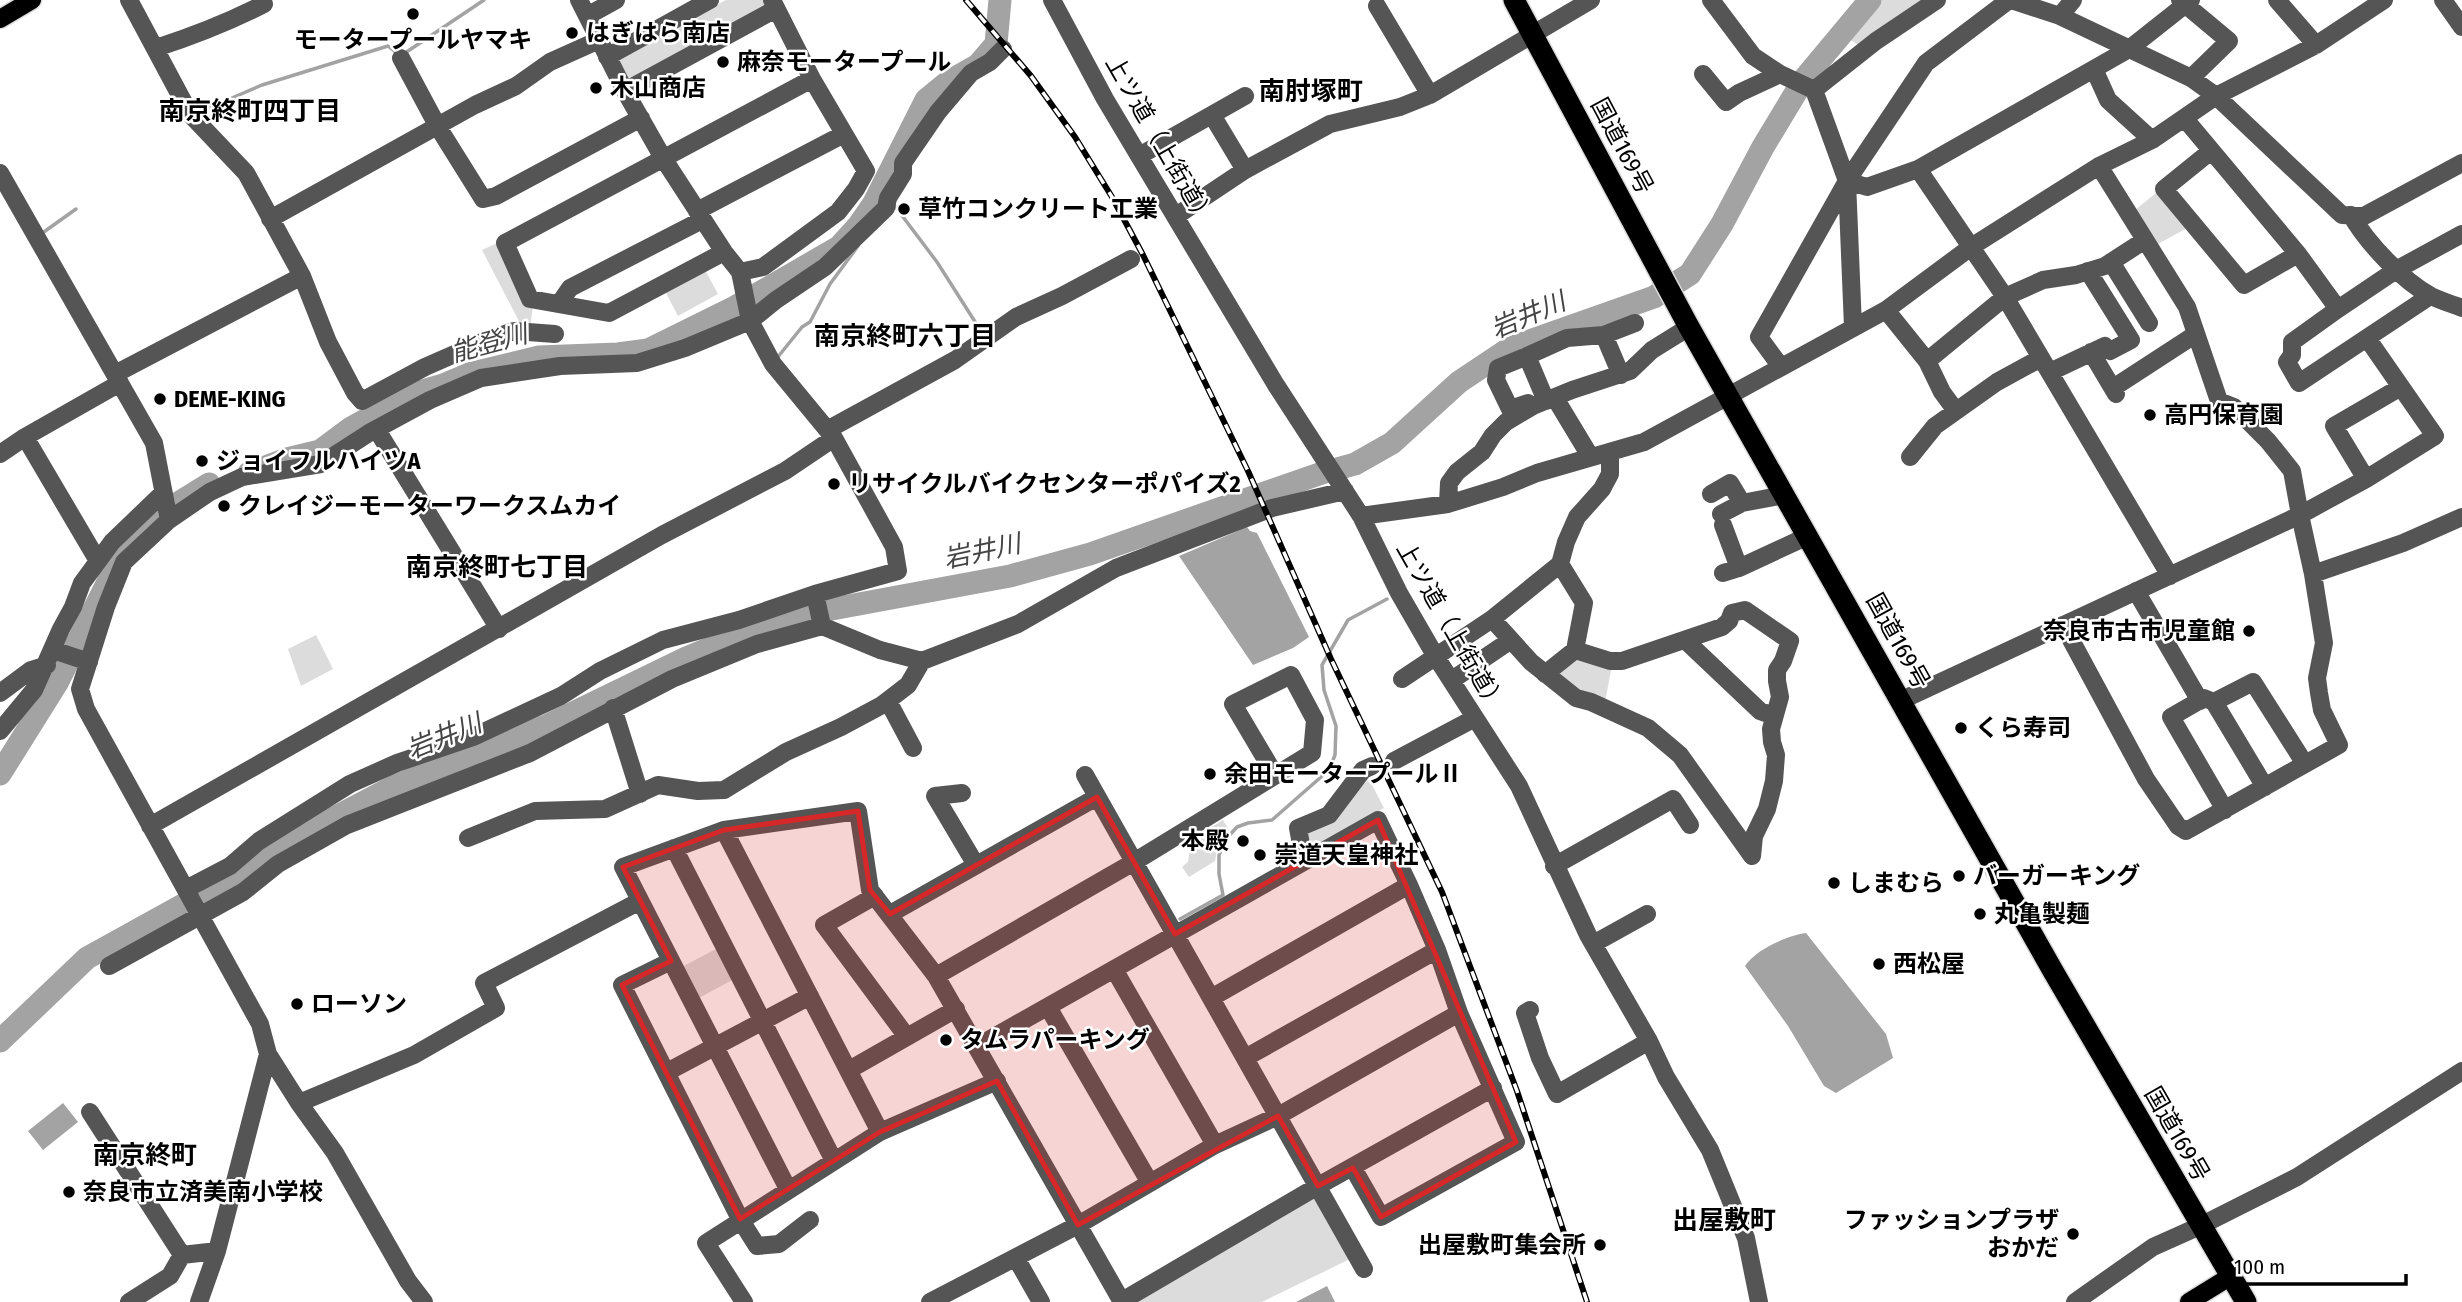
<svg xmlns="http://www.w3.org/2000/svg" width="2462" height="1302" viewBox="0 0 2462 1302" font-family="'Fira Sans Condensed','Noto Sans JP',sans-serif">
	<rect width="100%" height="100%" fill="#fff"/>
	<path fill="#dcdcdc" d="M726,0H765L770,9L631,83L617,58Z
		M1882,0H1923L1861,47L1846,37L1874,5Z
		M2156,193L2189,227L2158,244L2135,210Z
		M497,243L533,304L530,330L523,329L482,250Z
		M705,270L718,294L678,316L665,291Z
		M316,635L333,669L301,686L288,649Z
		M1578,658L1612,665L1605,702L1572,691L1557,671Z
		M1369,779L1384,808L1316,847L1306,842L1303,831L1344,804Z
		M1223,820L1229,830L1218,845L1215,861L1189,877L1182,867L1188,862L1191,840Z
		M718,948L734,979L695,1000L678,969Z
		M1318,1193L1354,1257L1262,1302H1133Z"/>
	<path fill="#a3a3a3" d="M1247,527L1250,531L1257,533L1309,637L1293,648L1253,665L1179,556Z
		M1806,933L1886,1034L1893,1058L1836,1093L1824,1086L1788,1026L1745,966C1755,950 1788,935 1806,933Z
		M63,1103L78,1122L43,1150L28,1131Z
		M1327,1286L1335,1302H1296Z"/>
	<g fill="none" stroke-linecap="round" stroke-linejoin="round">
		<path stroke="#a3a3a3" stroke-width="3.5" d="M405,53L484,0
			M197,113L262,85L388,46L398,54
			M894,205L937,262L979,328
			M41,234L76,209
			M777,358L802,327L810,322L830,284L858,246
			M1180,919L1223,895L1219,874V855L1226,839L1237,827L1248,823L1272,820L1329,770L1335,755L1336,726L1324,690L1322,665L1348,620L1387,599"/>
		<path stroke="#a3a3a3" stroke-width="23" d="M249,473L287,459L320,451L351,428L412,394L443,385L469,374L539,357L618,354L648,350L735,307L839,247L859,225L874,203L926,100L948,82L978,65L996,44L1000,0
			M0,774L57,683L113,572L143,525L209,484
			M0,1041L87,958L210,890L292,840L395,786L546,726L686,658L751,631L805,614L1010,576L1090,554L1322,473L1355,464L1392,443L1459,382L1510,348L1654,297L1690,274L1722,224L1763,147L1804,79L1870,0"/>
		<g stroke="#dbdbdb" stroke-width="21">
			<path id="major" d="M0,19L32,0
				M2189,1302L2231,1276"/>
		</g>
		<g stroke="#dbdbdb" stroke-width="24">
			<path id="highway" d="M1514,0L1689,327L2053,971L2246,1302"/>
		</g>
		<path stroke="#555" stroke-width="18" d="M129,0L190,114L246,173L302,276L328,342L355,393L362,401L425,367L482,342L514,331L555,334
			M1052,0L1105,99L1139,156L1276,385L1361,516L1399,593L1436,657L1519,786L1588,935L1649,1041L1666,1077L1710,1150L1746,1238L1759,1302
			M1711,0L1753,56L1780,74L1814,90
			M2011,0L2060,16L2191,78L2216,96L2342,215L2364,216L2462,163
			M2180,0L2229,41L2191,78
			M2277,0L2316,45
			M2443,0L2462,27
			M1377,6L1430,95
			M587,16L616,0
			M2060,16L2073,0
			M156,48C193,36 229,22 264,4L262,0
			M607,57L710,0
			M401,58L438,127L483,199L496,196L641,118
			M2094,69L2108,100L2152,140
			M1703,74L1726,102L1739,93L1780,74
			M1814,90L1847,181L1853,327
			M1814,90L1876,41L1937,0
			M625,91L776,9
			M1212,115L1245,170
			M2185,119L2298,254L2338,309L2292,342V355L2287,362L2299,383L2430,296
			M2211,151L2164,189L2244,285L2298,254
			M1139,156L1245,96
			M2099,166L2187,307L2219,401L2234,407L2268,441L2292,471L2300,515L2366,479L2435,436L2401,387L2334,426L2366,479
			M1918,169L2005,297L2170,576
			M0,173L154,443L169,520L124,562L106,607L80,689L86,709L260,1024L268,1054L299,1103L335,1153L408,1281L424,1302
			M1847,181L1867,187L1918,169L2129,49L2191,0
			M697,211L844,134
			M2351,215C2367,243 2403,281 2431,296C2441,301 2452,304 2462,308
			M1176,216L1245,170L1330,124L1400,107L1430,95L1591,0
			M270,219L475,105L516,86L550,62L599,40
			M724,252L609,313L530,299L505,243L812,79
			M2111,262L2149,323
			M740,272L763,267L838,212L856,189L866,171L812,79L772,0
			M559,304L570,288L702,220
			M2338,309L2396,270L2462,234
			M1886,310L1927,361L1942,392L1956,411
			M1604,335L1635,323
			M2367,338L2401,387
			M2091,352L2116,394
			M1527,356L1567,338L1604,335L1621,375
			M1927,361L2005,297L2043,280L2076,275L2105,266L2145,240
			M1781,367L1759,337L1847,181L1926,63L2009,0
			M2050,372L2105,346L2110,351L2131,340L2088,271
			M115,374L302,276
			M2113,388L2196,334
			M1555,398L1590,456
			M1528,403L1510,409L1496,380L1498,368L1527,356L1546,401
			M829,429L955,360L1016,317L1062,296L1131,259
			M377,430L499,629
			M25,437L98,561
			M0,454L25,437L120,383
			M1910,457L1935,426L1997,382L2041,358
			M1711,494L1730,483L1742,503
			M1448,504L1449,483L1457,472L1482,452L1493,435L1506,422L1533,406L1572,390L1630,371L1652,350L1689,327
			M1721,514L1742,503L1784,495
			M1361,516L1448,504L1503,487L1537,473L1644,442L1886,310L1971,247L2099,166L2152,140L2216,96L2316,45L2384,0
			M169,520L210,492L242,477L321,464L369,433L430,400L481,378L560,366L637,363L685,348L750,321L776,300L825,267L886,208L888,198L903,174V163L938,112L971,73L990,62L1003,49
			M1723,525L1739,568
			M1723,573L1739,568L1808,536
			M2136,591L2200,701
			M815,594L822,626
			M1492,619L1531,662L1576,698L1591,702L1648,728L1680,755L1752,856
			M2063,625L2146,779L2178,826L2186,831L2339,745L2322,710L2319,693L2317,678L2324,643L2313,574
			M1685,640L1760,711L1774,716
			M53,650L89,662
			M1575,650L1610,661H1622L1722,627L1729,621L1732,613L1745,610L1790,641L1783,661L1777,670V681L1780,697L1771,729L1772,742L1776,755L1774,781L1767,809L1754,836L1752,856
			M1545,674L1575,650L1584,603L1560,564
			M1402,679L1492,619L1560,564L1566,542L1577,517L1602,489L1610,474V452
			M1452,680L1511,640
			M0,693L31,670L47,665
			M888,701L913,748
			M1900,701L2300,515L2313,574L2403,543L2462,517
			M2214,702L2265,787
			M613,708L640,794
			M0,731L34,690L61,629L73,607L82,583L112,542L163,493
			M1394,761L1475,718
			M1085,775L1364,1269
			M962,793L935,796L976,865
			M2225,810L2171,717L2204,698L2214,702L2253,682L2305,764
			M150,826L662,535L785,471L834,438
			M724,830L880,1132
			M468,838L535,811L605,809L658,785L698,791L724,790L786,752L841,727L882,705L908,685L922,661
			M674,848L834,1161
			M1304,861L1298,828L1329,815L1363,770L1372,766
			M1554,866L1673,799L1690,825
			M186,889L230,866L259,841L350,784L397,763L473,737L561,696L600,671L663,640L739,620L815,594L898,571L894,547L834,438L773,364L750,321L740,272L724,252L663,158L625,91L579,0
			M875,896L824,925L907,1037
			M890,914L1097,797
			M1593,944L1647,914
			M671,961L622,985L740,1219L757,1246L779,1244L810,1220
			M109,966L243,892L278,864L347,825L530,753L672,679L757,644L822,626L880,650L922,661L1018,624L1116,568L1272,508L1345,491
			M1114,969L1215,1145
			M936,976L1134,862L1312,753L1315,720L1291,675L1233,704L1275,775
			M1211,998L1409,885
			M1048,1007L1150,1183
			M1530,1010L1525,1013L1540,1058L1557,1094L1649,1041
			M978,1046L1378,820L1409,885L1437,950L1459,1013L1516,1142L1381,1217L1353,1168
			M1245,1058L1437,950
			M849,1070L956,1009
			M667,1072L810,996
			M299,1103L414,1055L496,1008L484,983L640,901
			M90,1112L182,1255L217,1251
			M788,1189L623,867L724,830L858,811L870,890L936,976L1122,1302
			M1016,1258L1041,1302
			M1122,1301L1318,1186L1493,1088
			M129,1302L170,1276L182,1255
			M199,1302L217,1251L268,1054
			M744,1302L706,1243L880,1132L997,1081
			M930,1302L1078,1225L1215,1145L1278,1116L1459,1013
			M2075,1302L2153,1247L2200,1226L2297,1177L2462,1071"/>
		<use href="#major" stroke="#000" stroke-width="18"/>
		<use href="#highway" stroke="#000" stroke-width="21"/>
		<g stroke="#000" stroke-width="6">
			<path id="rail" d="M966,0L1031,76L1075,137L1112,197L1143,255L1248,471L1331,659L1442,892L1517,1091L1587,1302"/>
		</g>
		<use href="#rail" stroke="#fff" stroke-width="3.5" stroke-dasharray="10" stroke-linecap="butt"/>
	</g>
	<path fill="#d62828" fill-opacity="0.2" stroke="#d62828" stroke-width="5" stroke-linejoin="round" d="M1097,797L1175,934L1378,820L1516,1142L1381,1217L1353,1168L1318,1186L1278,1116L1078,1225L997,1081L880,1132L740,1219L622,985L671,961L623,867L724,830L858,811L870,890L890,914Z"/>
	<g fill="#000" stroke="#fff" stroke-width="2.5">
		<circle cx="413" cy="14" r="7"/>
		<circle cx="572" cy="33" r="7"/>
		<circle cx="723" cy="62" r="7"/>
		<circle cx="596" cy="88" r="7"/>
		<circle cx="904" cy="209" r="7"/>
		<circle cx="160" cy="399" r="7"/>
		<circle cx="2150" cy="415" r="7"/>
		<circle cx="202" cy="461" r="7"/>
		<circle cx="834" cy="484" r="7"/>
		<circle cx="224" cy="506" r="7"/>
		<circle cx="2249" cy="631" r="7"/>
		<circle cx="1961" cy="728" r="7"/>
		<circle cx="1210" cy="774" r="7"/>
		<circle cx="1243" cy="841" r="7"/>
		<circle cx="1260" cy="855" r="7"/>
		<circle cx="1959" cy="876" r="7"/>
		<circle cx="1834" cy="883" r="7"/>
		<circle cx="1980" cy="914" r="7"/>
		<circle cx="1879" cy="964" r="7"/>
		<circle cx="297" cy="1004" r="7"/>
		<circle cx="946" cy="1040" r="7"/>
		<circle cx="69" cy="1192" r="7"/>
		<circle cx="2073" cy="1234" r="7"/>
		<circle cx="1600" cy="1245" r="7"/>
	</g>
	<g text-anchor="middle" stroke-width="5" stroke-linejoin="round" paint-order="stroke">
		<g font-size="24" font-weight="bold" fill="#000" stroke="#fff" text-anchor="start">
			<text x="586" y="41">はぎはら南店</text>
			<text x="413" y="48" text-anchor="middle">モータープールヤマキ</text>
			<text x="737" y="70">麻奈モータープール</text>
			<text x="610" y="96">木山商店</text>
			<text x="918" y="217">草竹コンクリート工業</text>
			<text x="174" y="407">DEME-KING</text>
			<text x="2164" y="423">高円保育園</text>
			<text x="216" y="469">ジョイフルハイツA</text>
			<text x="848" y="492">リサイクルバイクセンターポパイズ2</text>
			<text x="238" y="514">クレイジーモーターワークスムカイ</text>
			<text x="2235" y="639" text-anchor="end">奈良市古市児童館</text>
			<text x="1975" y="736">くら寿司</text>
			<text x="1224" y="782">余田モータープールⅡ</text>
			<text x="1229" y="849" text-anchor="end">本殿</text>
			<text x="1274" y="863">崇道天皇神社</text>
			<text x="1973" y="884">バーガーキング</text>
			<text x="1848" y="891">しまむら</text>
			<text x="1994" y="922">丸亀製麺</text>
			<text x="1893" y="972">西松屋</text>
			<text x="311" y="1012">ローソン</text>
			<text x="960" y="1048">タムラパーキング</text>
			<text x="83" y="1200">奈良市立済美南小学校</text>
			<text x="2059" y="1228" text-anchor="end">ファッションプラザ<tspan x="2059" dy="28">おかだ</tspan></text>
			<text x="1586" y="1253" text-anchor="end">出屋敷町集会所</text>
		</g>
		<g font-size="24" fill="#000" stroke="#fff">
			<text transform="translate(1160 141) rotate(60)" y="8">上ツ道（上街道）</text>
			<text transform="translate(1622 146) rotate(62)" y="8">国道169号</text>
			<text transform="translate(1451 627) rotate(60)" y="8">上ツ道（上街道）</text>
			<text transform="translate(1898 641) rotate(61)" y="8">国道169号</text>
			<text transform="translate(2177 1134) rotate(60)" y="8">国道169号</text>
		</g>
		<g font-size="26" font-weight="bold" fill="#000" stroke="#fff">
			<text x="1311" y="100">南肘塚町</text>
			<text x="250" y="120">南京終町四丁目</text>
			<text x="905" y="345">南京終町六丁目</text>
			<text x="497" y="576">南京終町七丁目</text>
			<text x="145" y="1164">南京終町</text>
			<text x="1724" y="1229">出屋敷町</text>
		</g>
		<g font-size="26" font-style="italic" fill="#444" stroke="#fff">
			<text transform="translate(1528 315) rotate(-23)" y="9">岩井川</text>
			<text transform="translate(489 343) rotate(-15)" y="9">能登川</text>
			<text transform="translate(982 551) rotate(-12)" y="9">岩井川</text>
			<text transform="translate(444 736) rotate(-22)" y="9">岩井川</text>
		</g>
	</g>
	<path d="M2224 1274v10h182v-10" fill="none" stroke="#000000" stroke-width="3.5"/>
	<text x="2234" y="1274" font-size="21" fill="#000000" stroke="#ffffff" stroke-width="5" paint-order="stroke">100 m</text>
</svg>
